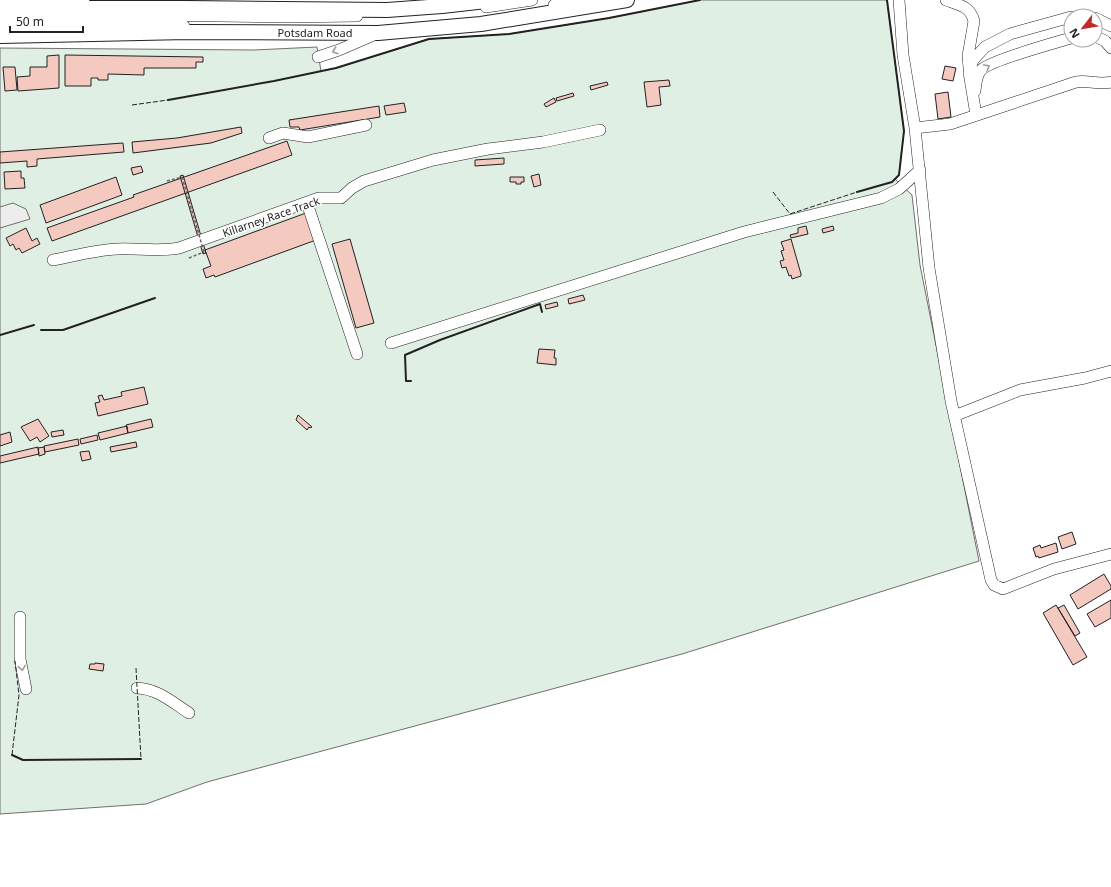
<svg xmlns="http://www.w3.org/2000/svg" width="1111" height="887" viewBox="0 0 1111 887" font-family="'Noto Sans',sans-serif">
	<rect width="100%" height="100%" fill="#fff"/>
	<path fill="#e0efe3" stroke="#6f6f6f" d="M700,0H887L904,131L899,175L895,179L912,195L920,265L979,561L682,654L207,782L146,804L0,814V48L254,50L317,47L321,71L336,68L429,39L509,34L609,18Z"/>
	<path fill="#ededed" stroke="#6f6f6f" d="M13,203L26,209L30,219L0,228V207Z"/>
	<path fill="#f3c9c0" stroke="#222" d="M59,55V88L18,91L17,77L30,76V67H47V56Z
		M65,55L203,57V62H196V68H144V75L108,74V80H98V78H91V86H65Z
		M945,66L956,68L953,81L942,79Z
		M3,67H15L17,90L5,91Z
		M669,80L670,86L659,87L661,105L647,107L644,82Z
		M607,82L608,85L591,90L590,86Z
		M948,92L951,117L938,119L935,94Z
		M573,93L574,96L557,101L556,98Z
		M554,98L556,102L546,107L544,104Z
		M404,103L406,112L386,115L384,106Z
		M379,106L380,117L300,130L299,127H290L289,120Z
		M241,127L242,133L211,143L133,153L132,142L177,138Z
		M287,141L292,155L52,241L47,228L134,197L133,195Z
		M123,143L124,152L37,159V166L27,167V161L0,163V152Z
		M504,158V164L475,166V160Z
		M141,166L143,172L133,175L131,168Z
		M21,171V178H24L25,188L5,189L4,172Z
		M539,174L541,185L534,187L531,176Z
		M183,175L206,253L203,254L180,176Z
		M116,177L122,195L46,223L40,205Z
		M510,177H524V182H521V184H516V182H510Z
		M306,213L316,240L215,277L214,275L206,278L203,269L211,266L205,250Z
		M806,226L808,234L791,238L790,235L798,233V228Z
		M833,226L834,230L823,233L822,229Z
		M26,228L32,241L37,238L40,244L22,253L19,248L16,250L13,244L10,246L6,238Z
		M350,239L374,323L356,328L332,244Z
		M791,239L801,274V276L792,279L791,275L789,276L786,267L782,268L780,261L784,260L781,251L784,250L781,242Z
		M583,295L585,300L569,304L568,299Z
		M557,302L558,306L546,309L545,305Z
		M539,349L555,350L554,358H556V365L537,363Z
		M144,387L148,404L98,416L95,403L100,402L98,396L102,395L104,400L122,396L121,392Z
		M298,415L312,427L310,428L309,427L307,430L296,420Z
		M38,419L49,436L40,442L37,437L30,441L21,427Z
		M151,419L153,427L128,433L126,425Z
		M127,426L128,433L100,440L98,433Z
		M63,430L64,435L52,437L51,432Z
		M10,432L12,442L0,446V435Z
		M97,435L98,440L81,444L80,439Z
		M78,439L79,445L45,452L44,446Z
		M136,442L137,447L111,452L110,447Z
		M38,447L39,454L0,463V456Z
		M44,447L45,454L39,456L38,448Z
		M89,451L91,459L82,461L80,452Z
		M1072,532L1076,544L1062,549L1058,537Z
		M1056,543L1058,552L1039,558L1038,556L1036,557L1033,548L1040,545L1041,548Z
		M1104,574L1111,586V589L1078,609L1070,595Z
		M1111,600V618L1095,627L1087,614Z
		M1056,605L1087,657L1073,665L1043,613Z
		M1064,605L1080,633L1075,636L1058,608Z
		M95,663L104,664L103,671L89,669L90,664H95Z"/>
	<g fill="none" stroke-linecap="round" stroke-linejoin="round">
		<g stroke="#222" stroke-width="12">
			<path id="minor" d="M899,0L903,55L915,128L929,268L951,401L991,580L994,585L1003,589L1054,569L1111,554
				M946,0C959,5 970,6 974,21L968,56L969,68
				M554,5L581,0
				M486,7L532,0
				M0,13L289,17L357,16
				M1095,18L1111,26
				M0,24L184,26
				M1095,36L1105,41L1111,48
				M318,57L339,50L376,34
				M975,91C976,84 976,76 981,70C991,60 1054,43 1071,38
				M976,115L969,72L973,60L985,47L1010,34L1071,17
				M915,128L950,124L1076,82C1088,80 1099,85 1111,82
				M269,138L283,133L308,137L366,125
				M307,203L357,354
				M53,260C74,256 95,250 117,249C138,248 159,252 179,248L319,198H341L352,188L364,181L433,160L488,149L543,142L600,130
				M391,343L744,232L881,198L899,189L920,170
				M954,416L1020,390L1085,378L1111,371
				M20,617V659L26,689
				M137,688C158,689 172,702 189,713"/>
		</g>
		<g stroke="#222" stroke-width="16">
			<path id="major" d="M0,4L89,7L387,10L442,6L495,0
				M0,36L187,32L378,33L481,24L627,0"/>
		</g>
		<path stroke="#646464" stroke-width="1.5" stroke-dasharray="3 2" stroke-linecap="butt" d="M167,181L182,177
			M189,258L204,252"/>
		<use href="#minor" stroke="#fff" stroke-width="11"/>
		<use href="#major" stroke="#fff" stroke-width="14"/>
		<path stroke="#646464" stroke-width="1.5" stroke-dasharray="3 2" stroke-linecap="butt" d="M182,177L204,252"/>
		<path stroke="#222" stroke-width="1" stroke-dasharray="5 2" stroke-linecap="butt" d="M132,105L168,100
			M773,192L790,214L857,192
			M136,668L141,759
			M12,755L19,695L15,661"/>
		<path stroke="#222" stroke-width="2" d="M168,100L274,81L336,68L429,39L509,34L609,18L700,0
			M857,192L892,182L899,175L904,131L887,0
			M41,330H63L155,298
			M0,335L34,325
			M411,381H406L405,355L440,340L540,304L542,312
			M12,755L23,760L141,759"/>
	</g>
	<defs><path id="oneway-chevron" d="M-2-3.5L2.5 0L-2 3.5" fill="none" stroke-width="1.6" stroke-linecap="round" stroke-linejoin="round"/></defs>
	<g stroke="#9c9c9c">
		<use href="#oneway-chevron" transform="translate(335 51) rotate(161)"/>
		<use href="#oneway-chevron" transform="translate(987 67) rotate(-31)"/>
		<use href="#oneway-chevron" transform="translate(22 668) rotate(80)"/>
	</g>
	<g text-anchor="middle" stroke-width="3" stroke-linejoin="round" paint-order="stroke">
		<g font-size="11" fill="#222" stroke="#fff">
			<text x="315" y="37">Potsdam Road</text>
			<text transform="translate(271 217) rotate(-19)" y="4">Killarney Race Track</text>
		</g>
	</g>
	<g transform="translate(1083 28) rotate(239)"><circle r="19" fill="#ffffff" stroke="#a7a7a7"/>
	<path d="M0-3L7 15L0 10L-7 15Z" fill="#c62828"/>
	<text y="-6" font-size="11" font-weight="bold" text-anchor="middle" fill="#222222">N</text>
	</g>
	<path d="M10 26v6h73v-6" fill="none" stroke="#222222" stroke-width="2"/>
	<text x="16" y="26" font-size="12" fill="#222222" stroke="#ffffff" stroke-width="3" paint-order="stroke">50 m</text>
</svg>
